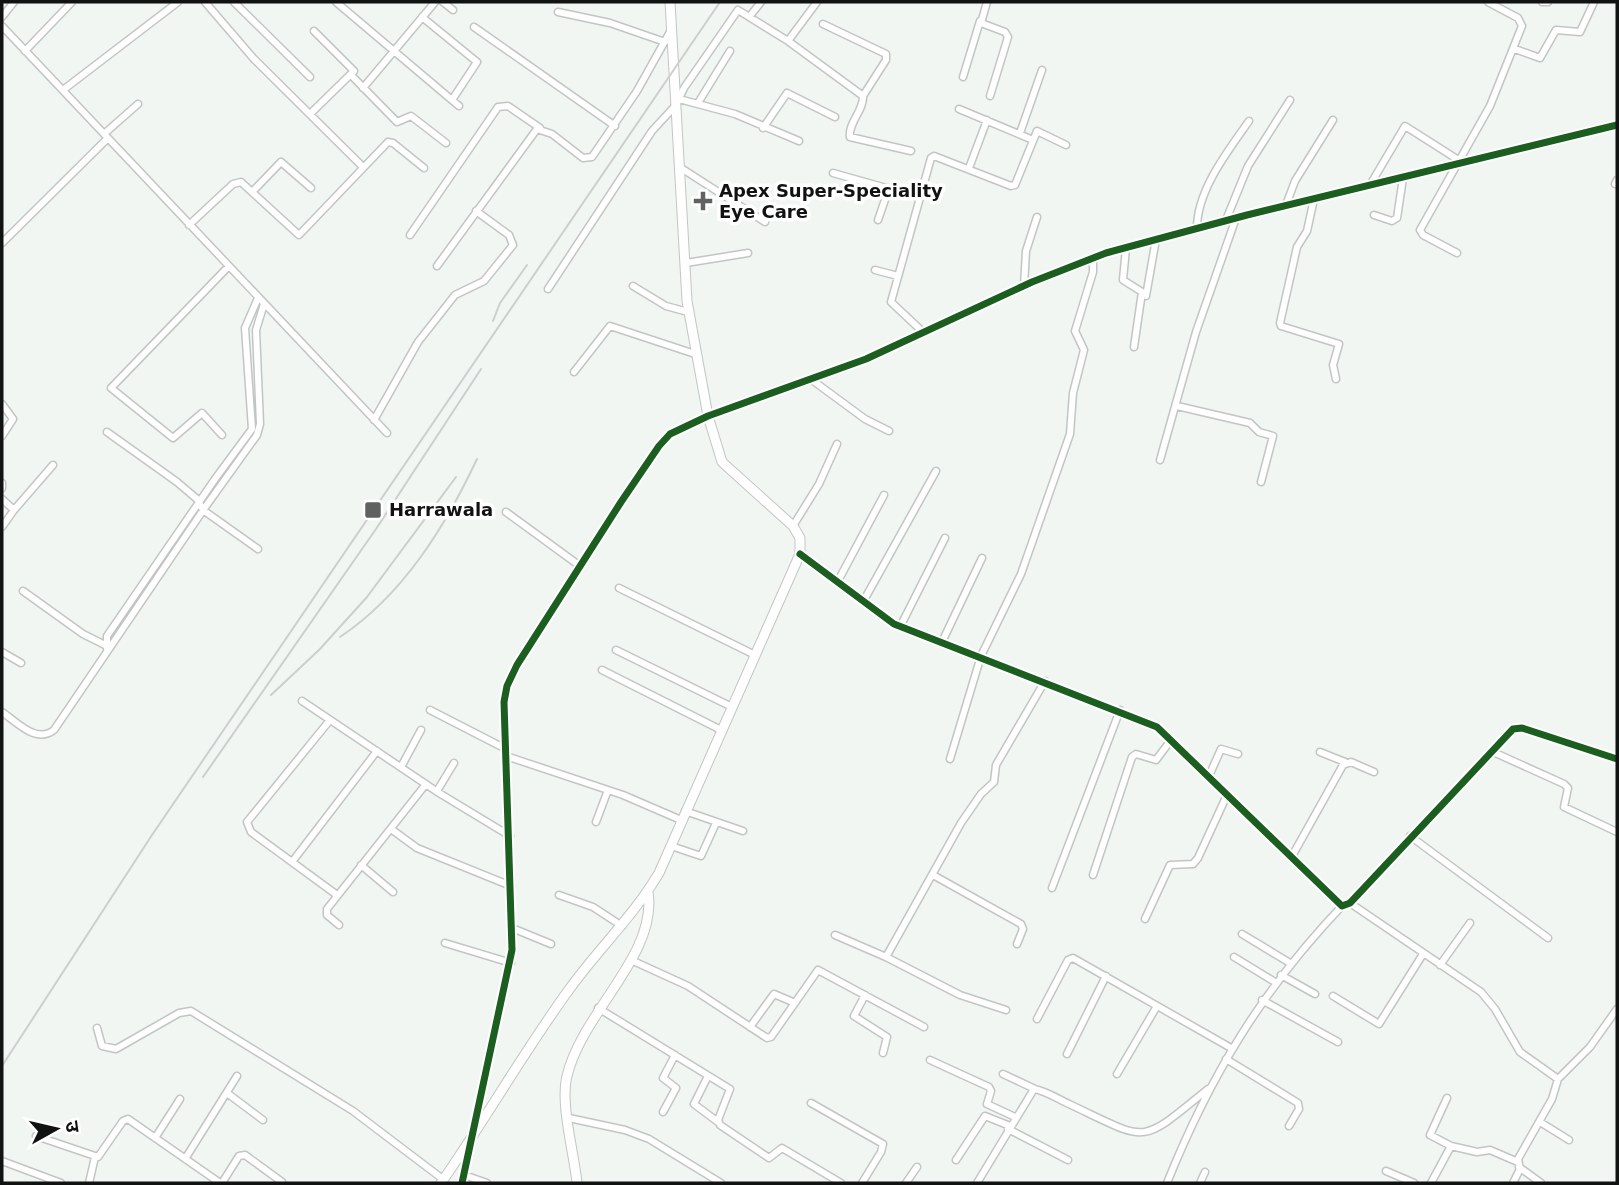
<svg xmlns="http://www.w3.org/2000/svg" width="1619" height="1185" viewBox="0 0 1619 1185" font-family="'DejaVu Sans','Noto Sans Devanagari',sans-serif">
	<rect width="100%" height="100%" fill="#f1f6f3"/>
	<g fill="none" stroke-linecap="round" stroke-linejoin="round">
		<g stroke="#c2c6c3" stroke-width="9">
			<path id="street" d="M205,2L254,59L363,167
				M234,2L310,77
				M336,2L459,106
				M443,2L453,10
				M987,2L981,23L1005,32L1008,37L990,96
				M1542,2H1548
				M558,12L610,23L665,42
				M750,16L761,2
				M2,17L14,2
				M422,17L477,62L452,100
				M823,24L886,54V60L863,96
				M2,26L387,433
				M474,27L615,126
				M788,41L817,2
				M1515,49L1540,58L1556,30L1580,32L1594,2
				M25,51L72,2
				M351,75L397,122L411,116L446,143
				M963,77L980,21
				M363,88L435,2
				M63,90L178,2
				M679,99L735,114L799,141
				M698,103L730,51
				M959,109L1033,140
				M310,114L354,71L314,31
				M763,128L787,93L835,117
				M1020,133L1042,70
				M104,134L138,104
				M681,168L765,222
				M969,168L987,120
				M833,173L918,197
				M1615,184L1617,180
				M1370,185L1405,126L1460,161
				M253,191L281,162L311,188
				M1314,199L1307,231L1297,247L1280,323L1281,326L1339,344L1333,365L1336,379
				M1286,205L1295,181L1333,120
				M1374,215L1392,221L1397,218L1403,178
				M878,220L889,188
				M1226,220L1248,166L1290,100
				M189,225L233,184L241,182L299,235L388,142L393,143L424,168
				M1197,228C1197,190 1228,151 1249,121
				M410,235L498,107L508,106L540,128
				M2,243L108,138
				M1126,248L1123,280L1142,292L1134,347
				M1457,253L1423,235L1420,230L1490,106L1522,26L1518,18L1488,2
				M686,263L748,253
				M437,266L537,129L552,134L583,158L592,157L637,91L670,32
				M875,270L898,276
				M633,286L666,306L688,312
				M1024,286L1026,251L1037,217
				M548,289L652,131L676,105L684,88L738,10L788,41L863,96C864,110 848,123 850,137L911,151
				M1146,296L1156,239
				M924,333L891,302L931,158L934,156L1011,186L1015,185L1037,131L1066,145
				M574,372L610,326L695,354
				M812,380L865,419L889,431
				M2,404L13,419L2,436
				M1177,406L1250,423L1259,432L1273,436L1261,482
				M374,420L418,342L455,295L484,281L513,245L509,235L476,211
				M107,432L177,482L197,499L203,510L258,549
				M222,435L202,413L173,438L111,388L228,267
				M1160,460L1196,332L1236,218
				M2,483V488
				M2,499L14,510L2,527
				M14,510L53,465
				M506,512L580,566
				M793,526L819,484L837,444
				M800,554L894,624L1157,727L1342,906L1350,903L1513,729L1522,728L1617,759
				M838,581L884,495
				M619,588L755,655
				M23,591L83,634L107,646
				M863,602L936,471
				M900,627L945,538
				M942,642L982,558
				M107,649V636L215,479L252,429L245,328L258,298
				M616,650L732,707
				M2,652L21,663
				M602,670L721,730
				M302,701L439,793L510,836
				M430,710L506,749
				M2,712C17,722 36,744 54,730L206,506L257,435L260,424L256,330L264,304
				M330,720L247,822L251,832L337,895
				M1491,751L1564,784L1568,788L1564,807L1617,832
				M1320,752L1345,762
				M506,756L623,795L681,820
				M950,759L981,656L1021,574L1070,434L1073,393L1084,350L1075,331L1093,272V258
				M401,767L421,730
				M1209,776L1221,749L1238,754
				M437,791L454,763
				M685,811L743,831
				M596,822L608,790
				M391,829L417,848L511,886
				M1410,836L1548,938
				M671,846L701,856L716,823
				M1291,858L1343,765L1351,762L1374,772
				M292,862L377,751
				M361,865L393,892
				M933,875L1021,924L1023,929L1017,944
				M1093,875L1132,757L1136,754L1156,760L1171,740
				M1052,888L1120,710
				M559,895L593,907L622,926
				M1350,903L1481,992L1495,1009L1520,1052L1558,1079L1552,1099L1518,1159L1520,1169L1513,1183
				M1145,919L1170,865L1193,864L1198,858L1227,795
				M339,925L327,915V909L426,784
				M512,928L551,944
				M1242,934L1290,963
				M835,935L886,957
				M445,943L511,963
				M1234,957L1275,982
				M631,960L688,986L767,1038L771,1037L818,970L924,1027
				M1440,965L1470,923
				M1281,975L1315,994
				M865,995L854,1016L887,1037L883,1053
				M1333,996L1379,1024L1423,954
				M1262,1000L1338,1042
				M598,1008L730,1089L718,1120L720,1125L769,1158L782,1148L841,1183
				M1006,1010L960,995L886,957L961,823L981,794L994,782L996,765L1045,681
				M1037,1019L1068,960L1073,958L1231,1048
				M750,1027L774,994L795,1003
				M97,1028L102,1046L116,1049L179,1013L191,1011L353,1111L444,1180
				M1067,1054L1106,976
				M1226,1059L1298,1103L1299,1109L1289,1126
				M930,1060L989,1087L991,1091L987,1104L1015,1117
				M1003,1074L1035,1089
				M1117,1074L1157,1006
				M708,1076L694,1104L718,1122
				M1558,1079L1590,1047L1617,1009
				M227,1093L263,1120
				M1447,1098L1430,1135L1451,1146
				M811,1103L883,1144L881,1152L862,1183
				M663,1112L676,1088L663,1078L675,1055
				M569,1118L625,1130L649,1139L721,1183
				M1540,1122L1569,1140
				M474,1129L512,950L504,702L507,686L517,665L621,502L659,446L670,434L708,416L866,359L1032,282L1106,253L1247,215L1617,125
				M1008,1129L1068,1160
				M36,1136L98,1157L123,1121L128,1119L220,1183
				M155,1138L180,1099
				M185,1159L237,1076
				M956,1160L985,1116L1010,1126
				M2,1161L61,1183
				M1519,1167L1541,1183
				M1386,1171L1414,1183
				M464,1175L487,1183
				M89,1183L95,1157
				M222,1183L239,1156L245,1155L282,1182
				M462,1183L472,1140
				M906,1183L917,1167
				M977,1183L1034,1089C1046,1091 1058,1099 1069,1104C1150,1142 1138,1146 1208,1089
				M1167,1183C1210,1076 1262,990 1342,906
				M1200,1183L1205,1172
				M1431,1183L1451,1146L1477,1152L1490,1150L1518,1162"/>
		</g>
		<g stroke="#c2c6c3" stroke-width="11">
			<path id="secondary" d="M441,1183C485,1120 523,1053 568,991C597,950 633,917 659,873L800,554V538L793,526L722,462L708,416L687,301L670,2
				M577,1183C574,1152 560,1105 567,1076C582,1012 658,955 648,892"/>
		</g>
		<use href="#street" stroke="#fdfefd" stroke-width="6"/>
		<use href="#secondary" stroke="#fdfefd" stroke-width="9"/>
		<path stroke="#cdcece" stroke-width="2" d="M493,321L500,303L527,265
			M340,637C403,595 445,527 477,459
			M271,695L319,650L367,597L456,477
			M203,777L376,529L481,369
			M2,1066L152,835L720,2"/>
		<g stroke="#fff" stroke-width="11">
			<path id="cycleway" d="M800,554L894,624L1157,727L1342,906L1350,903L1513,729L1522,728L1617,759
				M462,1183L512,950L504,702L507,686L517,665L621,502L659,446L670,434L708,416L866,359L1032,282L1106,253L1247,215L1617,125"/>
		</g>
		<use href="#cycleway" stroke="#1b5e20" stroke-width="7"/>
	</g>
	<g fill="#5f6260" stroke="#fff" stroke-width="2.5">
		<path d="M699.5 190.5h7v7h7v7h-7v7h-7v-7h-7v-7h7z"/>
		<rect x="364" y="501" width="18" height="18" rx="3.5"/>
	</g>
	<g text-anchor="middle" stroke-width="7" stroke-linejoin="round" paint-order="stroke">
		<g font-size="18" font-weight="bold" fill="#101311" stroke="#fff" text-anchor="start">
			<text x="719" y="197">Apex Super-Speciality<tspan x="719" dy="21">Eye Care</tspan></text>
			<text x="389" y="516">Harrawala</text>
		</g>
	</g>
	<rect width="1619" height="1185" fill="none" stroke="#101311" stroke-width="7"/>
	<g transform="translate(56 1129) rotate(82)" stroke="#ffffff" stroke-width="5" paint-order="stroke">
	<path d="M0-5L12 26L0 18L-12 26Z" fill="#101311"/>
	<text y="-10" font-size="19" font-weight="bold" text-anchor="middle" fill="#101311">उ</text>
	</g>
</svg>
